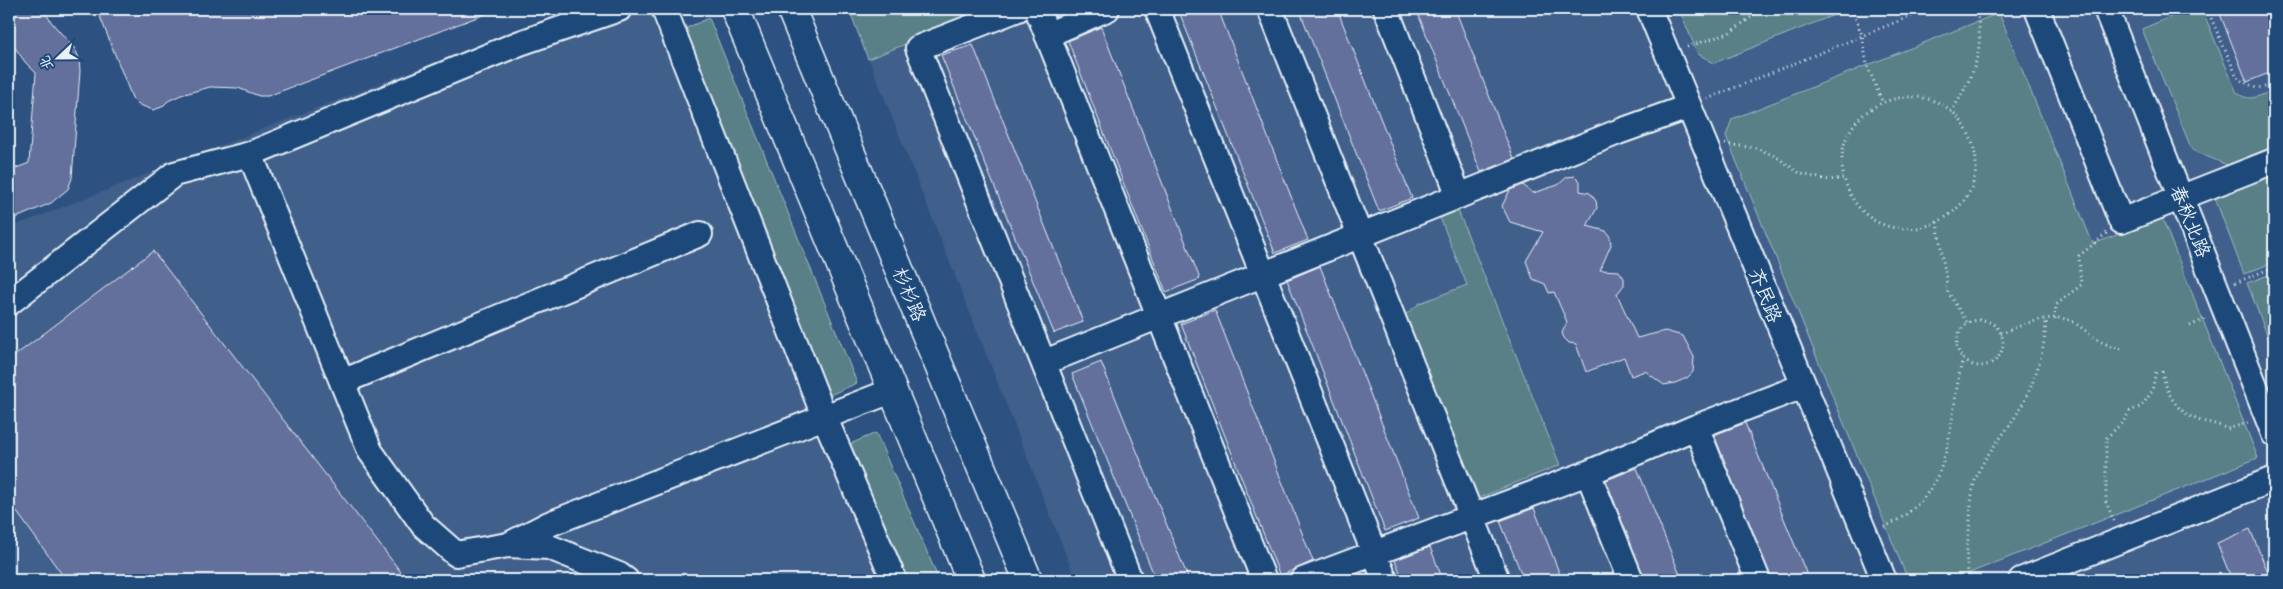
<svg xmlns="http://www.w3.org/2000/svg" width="2283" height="589" viewBox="0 0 2283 589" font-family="'Shantell Sans','LXGW WenKai TC',sans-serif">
	<rect width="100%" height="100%" fill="#2d5281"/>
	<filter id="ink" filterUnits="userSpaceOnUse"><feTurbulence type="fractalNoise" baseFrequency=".02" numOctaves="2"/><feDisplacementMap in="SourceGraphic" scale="10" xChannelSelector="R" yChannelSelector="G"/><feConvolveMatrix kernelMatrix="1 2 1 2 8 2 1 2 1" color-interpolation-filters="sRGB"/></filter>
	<g filter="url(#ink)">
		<path fill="#405e8b" d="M571,9H673L830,395L909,580H9V228Z
			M849,9H2274V580H1076Z"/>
		<path fill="#598086" stroke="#a0b8bf" d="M849,9H994L868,59Z
			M1679,9H1849L1714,63L1698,54Z
			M2189,9H2202L2236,91C2247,103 2257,97 2271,91L2274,94V146L2227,165L2192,150L2142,29Z
			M1999,13L2093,244L2162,218L2258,458L1952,580H1908L1726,136L1732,119Z
			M709,18L857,383L830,395L682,30Z
			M2274,169V262L2244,274L2213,193Z
			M1457,208L1560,465L1478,498L1405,315L1420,303L1467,285L1439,215Z
			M2274,273V353L2247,283Z
			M876,433L939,580H909L850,444Z"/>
		<path fill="#63709c" stroke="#e8f1f8" d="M9,9H43L52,23L75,49L79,58L80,71L72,178L68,189L51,203L9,221V171L29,163L36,73L25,62L9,39Z
			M97,9H496V10L268,96H259L238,88L210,87L181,95L168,101L162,107L153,110L137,104L133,100Z
			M1178,9H1218L1308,240L1275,253Z
			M1299,9H1337L1412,198L1379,211Z
			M1416,9H1455L1514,159L1481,172Z
			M2218,9H2274V71L2247,82Z
			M1101,27L1200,279L1166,292L1068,41Z
			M973,45L1083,322L1054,333L941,55Z
			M1575,176L1580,181V191L1590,193L1596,201L1597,208L1587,226L1606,231L1610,237L1611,245L1600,270L1619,271L1624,278V285L1617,294L1637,338L1665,331L1683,336L1694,357L1693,372L1687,378L1675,383L1664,385L1645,371L1631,376L1624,357L1586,372L1576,344L1569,343L1564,338L1562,333L1567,322L1554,292L1549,293L1545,284L1533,279L1526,261L1543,232L1510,222L1502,206L1510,190L1523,185L1533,193L1558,185L1567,177Z
			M153,251L407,580H66L9,501V360Z
			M1320,266L1419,518L1385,531L1287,280Z
			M1215,310L1313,561L1280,576L1181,324Z
			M1101,362L1189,580H1156L1072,374Z
			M1745,423L1809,580H1771L1714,435Z
			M1637,468L1682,580H1644L1606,480Z
			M1534,508L1562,580H1524L1500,521Z
			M2250,529L2271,580H2232L2217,543Z
			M1430,547L1443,580H1403L1395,560Z"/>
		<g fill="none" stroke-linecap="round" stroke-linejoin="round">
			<g stroke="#e8f1f8" stroke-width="28">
				<path id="minor" d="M664,9L824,416L894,580
					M1018,9L918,48L1130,580
					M1037,9L1264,580
					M1157,9L1385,580
					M1270,9L1497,580
					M1386,9L1459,196
					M1649,9L1884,580
					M2037,9L2121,221L2274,161
					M2106,9L2274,434
					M1047,35L1107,9
					M250,154L370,451L423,525L456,554L508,545L549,547L619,575L626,580
					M9,303L174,174L250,154L520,43L619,9
					M1045,362L1618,132L1688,107
					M342,382L700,234
					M1696,427L1758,580
					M1588,473L1631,580
					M510,544L549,524L894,390
					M1303,580L1588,473L1696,427L1803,386
					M2021,580L2274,479"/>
			</g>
			<g stroke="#e8f1f8" stroke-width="31">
				<path id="major" d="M735,9L971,580
					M791,9L1028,580"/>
			</g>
			<path stroke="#e8f1f8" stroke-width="3" stroke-dasharray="1 4" stroke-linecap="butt" d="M1852,9L1862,35L1867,65L1882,101
				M2207,9L2238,79L2256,88L2274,86
				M1687,47L1729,33L1757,13L1760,9
				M1707,99L1928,9
				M1951,112C1973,77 1986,51 1976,9
				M1725,144L1756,148L1775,156L1801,174L1829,180L1844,178C1870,272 2006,222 1970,137C1940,63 1825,100 1844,178
				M1937,222L1948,292L1968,324
				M2235,283L2274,267
				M2055,319L2056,305L2081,285L2079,256L2107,233
				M1957 343a23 23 0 1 1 46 0a23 23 0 1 1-46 0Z
				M2190,326L2203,320L2205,316
				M2001,334C2020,325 2056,310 2075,323C2095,337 2097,343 2122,349
				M2162,371C2167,395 2177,413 2201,421C2211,423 2218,424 2227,429L2248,423
				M2114,521L2106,502V438L2123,422L2130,411L2142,406L2152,391L2156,371
				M1884,527C1959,493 1946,423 1963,358
				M1971,580C1964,565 1967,548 1969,531C1971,515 1970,493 1976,478C1983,458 1997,443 2009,426C2031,395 2045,357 2046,319"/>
			<use href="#minor" stroke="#1f4a7a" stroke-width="24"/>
			<use href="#major" stroke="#1f4a7a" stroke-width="28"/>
		</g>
	</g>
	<g text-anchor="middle" stroke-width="5" stroke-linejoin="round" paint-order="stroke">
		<g font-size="19" fill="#e8f1f8" stroke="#1f4a7a">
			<text transform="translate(2191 221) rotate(68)" y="7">春秋北路</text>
			<text transform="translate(910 294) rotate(67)" y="7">杉杉路</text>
			<text transform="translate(1766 295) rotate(68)" y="7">齐民路</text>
		</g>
	</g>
	<rect width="2283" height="589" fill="none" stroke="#1f4a7a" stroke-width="30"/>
	<rect x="15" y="15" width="2253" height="559" fill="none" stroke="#e8f1f8" stroke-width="2" filter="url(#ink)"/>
	<g transform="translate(58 58) rotate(248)" stroke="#1f4a7a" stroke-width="4" paint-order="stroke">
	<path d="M0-4L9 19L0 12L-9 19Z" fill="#e8f1f8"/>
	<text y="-8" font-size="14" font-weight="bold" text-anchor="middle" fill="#e8f1f8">北</text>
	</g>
</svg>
